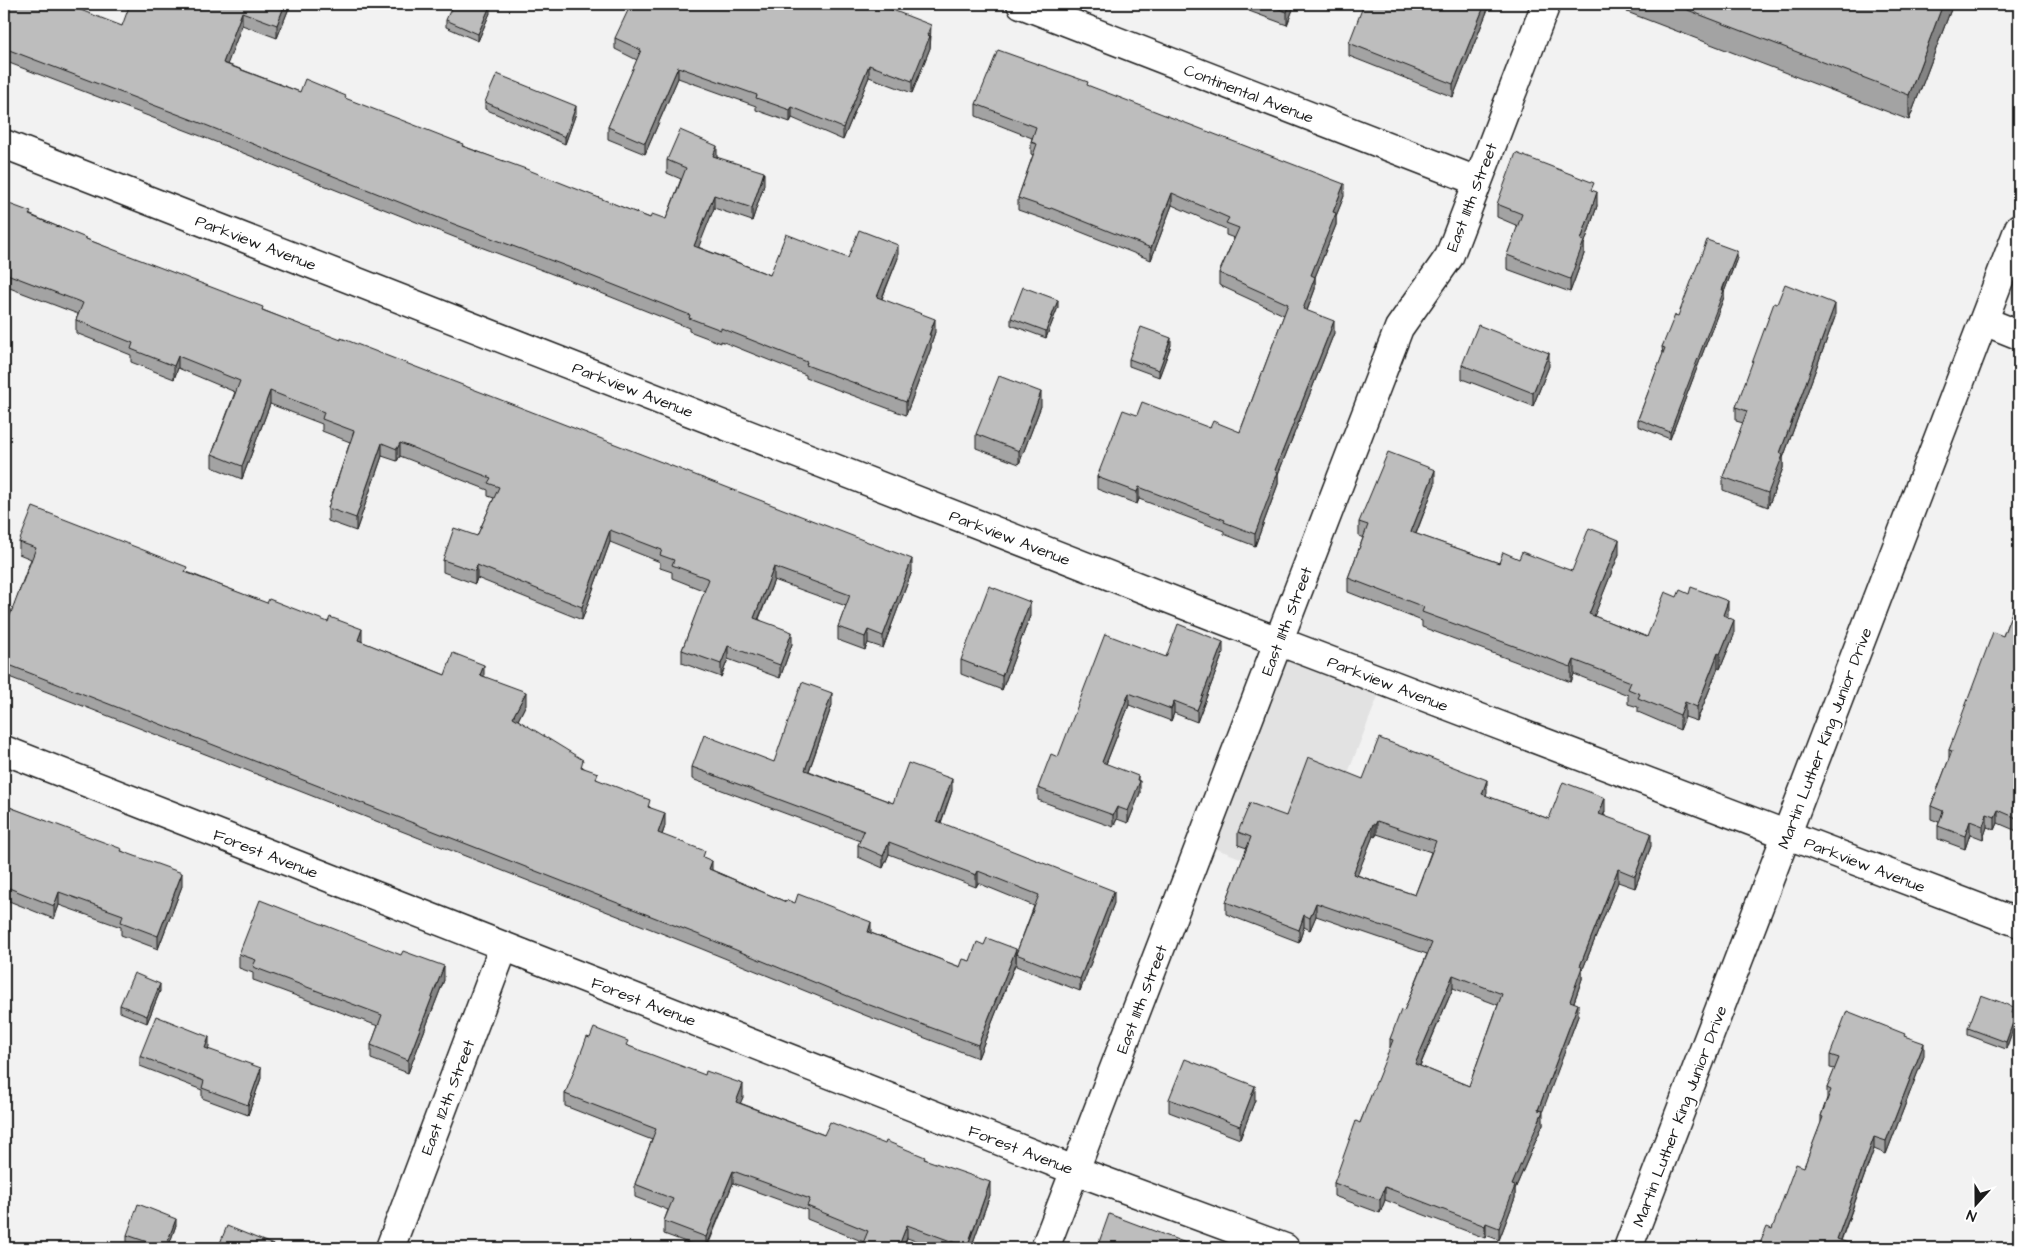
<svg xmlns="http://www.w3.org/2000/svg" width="2023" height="1252" viewBox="0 0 2023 1252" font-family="'Architects Daughter',sans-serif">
	<rect width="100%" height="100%" fill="#f2f2f2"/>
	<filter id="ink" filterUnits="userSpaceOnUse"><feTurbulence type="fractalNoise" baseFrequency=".02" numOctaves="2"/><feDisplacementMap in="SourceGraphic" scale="10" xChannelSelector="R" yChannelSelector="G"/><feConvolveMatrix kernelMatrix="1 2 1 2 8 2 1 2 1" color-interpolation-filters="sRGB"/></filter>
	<g filter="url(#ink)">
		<path fill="#e2e2e2" d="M1279,641L1384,681L1305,883L1201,843Z"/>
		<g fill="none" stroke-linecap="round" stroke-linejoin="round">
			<g stroke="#1c1c1c" stroke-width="31">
				<path id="minor" d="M1021,4L1477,181
					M4,144L1241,627L2019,923
					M1984,321L2019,335
					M4,750L1074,1170L1285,1248
					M390,1248L504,946
					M1045,1248L1399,328L1449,257L1546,4"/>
			</g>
			<g stroke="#1c1c1c" stroke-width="31">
				<path id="tertiary" d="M1628,1248L2019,228"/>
			</g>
			<use href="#minor" stroke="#fff" stroke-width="28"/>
			<use href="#tertiary" stroke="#fff" stroke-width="28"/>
		</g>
		<path fill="#a3a3a3" stroke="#1c1c1c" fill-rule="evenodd" d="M4,4L122,26L289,4V8L277,38L242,25L227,64L300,92L346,99L463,146L650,218L666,219L681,179L667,173V160L717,157L764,185L752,221L714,208L698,247L770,275L848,258H898L882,299L935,332L931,344V348L906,415L806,378V375L721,341V343L689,331V328L571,281L454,237L198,135L4,61Z
			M1249,4H1295L1287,25L1249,11Z
			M1490,4L1453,97L1349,56V43L1422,7Z
			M1627,4H1953L1909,120L1627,12Z
			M490,13L478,41L446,27V20Z
			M931,36L930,48L912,93L869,77L843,140L792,118L790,122L756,110V106L678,78L645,154L608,139V127L637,60L615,49V38Z
			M1088,86L1344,196L1336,216V225L1315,277V289L1307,311L1334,333L1278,474V484L1255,546L1224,534V531L1139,499L1137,504L1097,489V477L1137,415L1210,428L1240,432L1284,315L1219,285V273L1234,238L1226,235V229L1172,205L1151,260L1051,220L1050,221L1018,210V198L1033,155L1031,154V142L1032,138L976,116V104Z
			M485,102L576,113L565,144L485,109Z
			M1594,191L1597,206L1584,245V254L1570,292L1507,269V255L1518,226L1497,217V204Z
			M4,202L31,215L86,239L912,571L883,648L868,643L865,650L838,640V627L846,606L774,580L759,619L792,644L780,678L728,659L721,677L682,663V650L705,591L672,578V572L660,568V562L610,542L582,620L477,578L475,584L443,572V560L477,536L494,498L488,496V490L400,456L397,461L382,456L356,531L328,521V508L350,442L322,431V424L270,404L242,479L212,467V454L235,392L178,368L174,379L131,362V355L76,333V320L78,314L7,287L4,294Z
			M1737,258L1724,292V297L1670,439L1638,426V419L1663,354L1662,347L1678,316Z
			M1777,304L1835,317L1783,458V468L1768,507L1723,490V477L1743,423L1736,421V407Z
			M1058,307L1046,338L1011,325V318Z
			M1171,345L1159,377L1129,366V359Z
			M1462,365L1549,366L1533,406L1462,379Z
			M1041,406L1019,464L976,448V434Z
			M1435,484L1416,534L1499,563L1519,559L1572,571L1619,554L1594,616L1647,637L1677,597L1728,616L1727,617L1734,635L1720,669L1718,668L1697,721L1685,717L1680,730L1638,712V707L1628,704V695L1574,674L1571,682L1422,627V621L1348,592V578L1363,538L1359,536V522Z
			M19,542L187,572L445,675L484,676L526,704L518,720L583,767L598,780L650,807L665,826L662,835L705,858L712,870L786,902L871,933L960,967L970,961L1016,962L978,1058L867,1016L702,949L4,675V631L31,559L19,554Z
			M2019,594V832L1998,823L1995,830L1987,827L1983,839L1970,834L1965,849L1938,839V826L1939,822L1931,819V806L1949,759V750L2003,636Z
			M1030,616L1002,690L961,674V660Z
			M1223,653L1197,722L1174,713L1171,721L1129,705L1106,764L1138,781L1140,793L1128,823L1117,819L1113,827L1038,800V788L1058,757L1166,657Z
			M832,705L809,771L893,803L952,791L941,823L1114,903L1080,991L1016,966V954L1034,906L978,883L976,887L889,854L883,868L858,857V845L860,841L692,779V767L774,762Z
			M1363,779L1487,793L1486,796L1549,819L1605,811L1604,815L1651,846L1635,888L1618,882L1582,971V979L1574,1002L1578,1016L1542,1111L1543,1124L1515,1189V1198L1499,1240L1486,1235L1485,1238L1385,1200L1380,1213L1334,1196V1183L1360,1123L1390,1050V1039L1404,1011L1427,954L1316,916L1310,930L1304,927L1299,942L1226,914V902L1247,848L1238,845V832L1286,816ZM1377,834L1431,852L1415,895L1357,875L1373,836L1375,837ZM1453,988L1498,1005L1469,1086L1420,1066Z
			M4,805L122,851L182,886L158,949L121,935V927L59,905L54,919L4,899Z
			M239,954L444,980L408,1073L371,1059V1045L378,1026L256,981L253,980V973L239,968Z
			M160,991L147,1023L120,1012V1005Z
			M2016,1021L2006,1049L1968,1035V1028Z
			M1905,1036L1924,1056L1886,1154L1874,1149L1841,1241L1772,1229L1804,1167L1821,1123V1116L1827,1098V1088L1835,1069L1830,1068V1055Z
			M590,1038L628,1046L743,1097L740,1103L824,1135L925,1159L990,1195L971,1248H936L907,1238L903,1248H861L864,1242L807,1219V1210L733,1183L707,1248H702L664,1234V1221L668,1210L635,1197V1184L652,1140L565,1106V1094Z
			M209,1047L208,1049L261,1078L248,1115L202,1098V1090L140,1066V1056Z
			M1169,1099L1255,1100L1240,1139L1169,1112Z
			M176,1225L168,1248H145L127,1242V1235Z"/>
		<path fill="#848484" stroke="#1c1c1c" d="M285,4H289V8L277,38V25Z
			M1290,4H1295L1287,25V12Z
			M1485,4H1490L1453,97V84Z
			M1943,4H1953L1909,120V95Z
			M490,6V13L478,41V34Z
			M242,12V25L223,76V63Z
			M931,25L930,48L912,93V81Z
			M869,65V77L843,140V128Z
			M678,67V78L645,154V143Z
			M576,106V113L565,144V137Z
			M792,107V118L790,122V110Z
			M717,146V159L713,156Z
			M764,172V185L752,221V208Z
			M1344,184V196L1336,216V225L1315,277V289L1303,321V309L1311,275L1333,212Z
			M1597,192V206L1584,245V254L1570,292V279L1581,240Z
			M1172,193V205L1151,260V248Z
			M714,195V208L694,259V246Z
			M898,245V258L877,310V297Z
			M1737,251V258L1724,292V297L1670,439V432Z
			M7,274V287L4,294V282Z
			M1058,300V307L1046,338V331Z
			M1835,304V317L1783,458V468L1768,507V493L1780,453Z
			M935,319V332L931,344V348L906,415V402Z
			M1334,321V333L1278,474V484L1255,546V534L1275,470Z
			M1171,338V345L1159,377V370Z
			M1549,353V366L1533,406V393Z
			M178,356V368L174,379V366Z
			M270,391V404L242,479V466Z
			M1041,392V406L1019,464V451Z
			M382,443V456L356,531V518Z
			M400,443V456L397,461V449Z
			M1435,470V484L1411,546V532Z
			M1139,487V499L1137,504V492Z
			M610,530V542L582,620V607Z
			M1619,540V554L1589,629V614Z
			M912,559V571L883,648V636Z
			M477,565V578L475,584V571Z
			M774,567V580L754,630V618Z
			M1728,601V616L1723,630V615Z
			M1030,602V616L1002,690V676Z
			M1734,620V635L1720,669V654Z
			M362,629V642L358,640Z
			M868,630V643L865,650V637Z
			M792,632V644L780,678V665Z
			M1223,642V653L1197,722V710Z
			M728,646V659L721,677V664Z
			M1718,653V668L1697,721V707Z
			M1574,660V674L1571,682V667Z
			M484,665V677L480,675Z
			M526,692V704L513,730V717Z
			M832,693V705L805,782V770Z
			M1129,693V705L1102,774V762Z
			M1174,701V713L1171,721V709Z
			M1685,702V717L1680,730V715Z
			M1138,776V785L1140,781V793L1128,823V811Z
			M952,779V791L937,833V821Z
			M1487,780V793L1482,807V794Z
			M1605,798V811L1599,826V814Z
			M1117,807V819L1113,827V815Z
			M1998,810V823L1995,830V817Z
			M665,813V826L658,846V833Z
			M1987,814V827L1983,839V826Z
			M1377,821V834L1375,837V825Z
			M1970,821V834L1965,849V836Z
			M1373,824V836L1353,886V874Z
			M1651,833V846L1635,888V876Z
			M889,842V854L883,868V856Z
			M712,861V873L709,869Z
			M1618,869V882L1582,971V979L1570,1013V1001L1580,966Z
			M978,871V883L976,887V875Z
			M182,873V886L158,949V936Z
			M1114,891V903L1080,991V979Z
			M59,892V905L54,919V906Z
			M1316,903V916L1310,930V918Z
			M1304,915V927L1299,942V930Z
			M871,922V935L868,932Z
			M1016,949V962L978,1058V1045Z
			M444,966V980L408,1073V1060Z
			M1453,975V988L1415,1077V1064Z
			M160,984V991L147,1023V1016Z
			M1578,1004V1016L1539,1121L1543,1111V1124L1515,1189V1198L1499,1240V1228L1512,1185L1538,1110Z
			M2016,1014V1021L2006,1049V1042Z
			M209,1037V1047L205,1058V1048Z
			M1924,1043V1056L1886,1154V1141Z
			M261,1068V1078L248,1115V1105Z
			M743,1084V1097L736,1114V1102Z
			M1255,1086V1100L1240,1139V1126Z
			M1874,1137V1149L1838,1248L1837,1239Z
			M733,1171V1183L706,1248V1237Z
			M990,1182V1195L971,1248H967Z
			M1385,1187V1200L1380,1213V1200Z
			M176,1219V1225L168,1248H165Z
			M1486,1223V1235L1485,1238V1226Z
			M907,1225V1238L903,1248H898Z"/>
		<path fill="#bdbdbd" stroke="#1c1c1c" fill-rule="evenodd" d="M4,4H65L122,26L130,4H285L277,25L242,12L223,63L300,92L305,79L346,96L345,98L463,144L462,146L526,169L650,218L652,214L666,219L686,168L667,160L680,130L717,146L713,156L764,172L752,208L714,195L694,246L770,275L786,234L848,258L859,230L898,245L877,297L935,319L929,335H931L906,402L806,365L807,362L721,328V330L689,318L690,315L571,268L454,224L198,122L4,48Z
			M453,4H486L490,6L478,34L446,20Z
			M631,4H877L931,25L927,35L930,36L912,81L869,65L843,128L792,107L790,110L756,98L757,95L678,67L645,143L608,127L641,50L615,38Z
			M1266,4H1290L1287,12Z
			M1364,4H1415L1422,7L1423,4H1485L1453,84L1349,43Z
			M1672,4H1943L1909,95Z
			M998,50L1088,82L1087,85L1344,184L1333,212L1336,213L1311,275L1315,277L1303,309L1334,321L1275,470L1278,472L1255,534L1224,522L1225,520L1139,487L1137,492L1097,477L1123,410L1137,415L1142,402L1210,428L1213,421L1240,432L1288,304L1219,273L1239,228L1226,223L1229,218L1172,193L1151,248L1051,208L1050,209L1018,198L1037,144L1031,142L1036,127L976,104Z
			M497,74L576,106L565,137L485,102Z
			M1516,153L1594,183L1591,190L1597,192L1581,240L1584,241L1570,279L1507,255L1522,214L1497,204Z
			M4,202L31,212L29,215L86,238V239L263,307L262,310L341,340V338L912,559L883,636L868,630L865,637L838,627L850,595L774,567L754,618L792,632L780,665L728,646L721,664L682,650L709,579L672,565L674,560L660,555L662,550L610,530L582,607L477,565L475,571L443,560L454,528L477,536L499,487L488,483L491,478L400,443L397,449L382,443L356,518L328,508L354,431L322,419L324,412L270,391L242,466L212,454L240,381L178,356L174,366L131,349L133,343L76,320L83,303L7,274L4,282Z
			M1707,240L1737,251L1722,290H1724L1670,432L1638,419L1665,348L1662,347L1675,315L1678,316Z
			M1785,284L1835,304L1780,453L1783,455L1768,493L1723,477L1747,411L1736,407L1774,303L1777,304Z
			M1023,287L1058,300L1046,331L1011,318Z
			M1478,325L1549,353L1533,393L1462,365Z
			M1141,327L1171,338L1159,370L1129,359Z
			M999,376L1041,392L1019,451L976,434Z
			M1388,452L1435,470L1411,532L1499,563L1503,552L1519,559L1522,552L1572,571L1589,528L1619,540L1589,614L1647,637L1665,592L1677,597L1680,590L1689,594L1691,587L1728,601L1723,615L1734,620L1720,654L1718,653L1697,707L1685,702L1680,715L1638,698L1640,694L1628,689L1631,682L1574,660L1571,667L1422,612L1424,607L1348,578L1368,525L1359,522Z
			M33,507L187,567L185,572L267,603L269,599L328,622L330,617L362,629L358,640L445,675L453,653L484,665L480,675L526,692L513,717L583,760L581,767L598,773L596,779L650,800L648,807L665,813L658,833L705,851L703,857L712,861L709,869L786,902L787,900L795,903L798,894L871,922L868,932L960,967L963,959L970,961L977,942L984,945L987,938L1016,949L978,1045L867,1004L702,936L4,663V631L36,548L19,542Z
			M989,586L1030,602L1002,676L961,660Z
			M2019,594V819L1998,810L1995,817L1987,814L1983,826L1970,821L1965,836L1938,826L1943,811L1931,806L1952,751L1949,750L1993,632L2003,636Z
			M1178,624L1223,642L1197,710L1174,701L1171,709L1129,693L1102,762L1138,776L1137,780L1140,781L1128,811L1117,807L1113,815L1038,788L1051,754L1058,757L1105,634L1166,657Z
			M802,682L832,693L805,770L893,803L908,763L952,779L937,821L1114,891L1080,979L1016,954L1039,895L978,871L976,875L889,842L883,856L858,845L864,831L692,767L704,735L774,762Z
			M1379,738L1487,780L1482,794L1549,819L1563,782L1605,798L1599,814L1651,833L1635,876L1618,869L1580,966L1582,967L1570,1001L1578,1004L1538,1110L1543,1111L1512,1185L1515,1186L1499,1228L1486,1223L1485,1226L1385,1187L1380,1200L1334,1183L1356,1121L1360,1123L1393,1040L1390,1039L1401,1010L1404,1011L1432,943L1316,903L1310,918L1304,915L1299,930L1226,902L1251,837L1238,832L1250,803L1286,816L1308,757L1363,779ZM1377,821L1436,841L1415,895L1353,874L1373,824L1375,825ZM1453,975L1502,994L1469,1086L1415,1064Z
			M4,805L122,849L121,851L182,873L158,936L121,922L123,915L59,892L54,906L4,886Z
			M260,900L401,955L403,951L444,966L408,1060L371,1045L382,1015L256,968L253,966L256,960L239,954Z
			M134,973L160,984L147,1016L120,1005Z
			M1981,995L2014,1007L2012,1013L2016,1014L2006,1042L1968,1028Z
			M1847,1011L1905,1034L1904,1036L1924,1043L1886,1141L1874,1137L1837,1239L1862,1248H1758L1767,1227L1772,1229L1796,1164L1804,1167L1823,1117L1821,1116L1831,1090L1827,1088L1839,1058L1830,1055Z
			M156,1016L209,1037L205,1048L261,1068L248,1105L202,1088L204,1081L140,1056Z
			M594,1028L628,1041L626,1045L705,1075L706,1071L743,1084L736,1102L824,1135L830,1122L885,1144L886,1141L925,1157L924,1159L990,1182L967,1247L907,1225L898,1248H861L868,1231L807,1206L810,1199L733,1171L706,1237L664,1221L673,1199L635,1184L656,1129L565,1094L587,1037L590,1038Z
			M1185,1059L1255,1086L1240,1126L1169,1099Z
			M138,1204L176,1219L165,1248L127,1235Z
			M1109,1214L1186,1243L1184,1248H1097Z
			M227,1226L281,1248H218Z"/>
	</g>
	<g text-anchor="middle" stroke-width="4" stroke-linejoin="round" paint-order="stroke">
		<g font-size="16" fill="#1c1c1c" stroke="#fff">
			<text transform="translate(1249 93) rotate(21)" y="6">Continental Avenue</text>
			<text transform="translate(1471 197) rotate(-69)" y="6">East 111th Street</text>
			<text transform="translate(256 242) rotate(21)" y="6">Parkview Avenue</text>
			<text transform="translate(633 389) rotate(21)" y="6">Parkview Avenue</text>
			<text transform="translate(1010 537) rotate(21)" y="6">Parkview Avenue</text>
			<text transform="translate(1286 621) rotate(-69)" y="6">East 111th Street</text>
			<text transform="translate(1388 683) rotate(21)" y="6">Parkview Avenue</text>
			<text transform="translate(1824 738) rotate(-69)" y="6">Martin Luther King Junior Drive</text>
			<text transform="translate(266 853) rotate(21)" y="6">Forest Avenue</text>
			<text transform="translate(1865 864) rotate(21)" y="6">Parkview Avenue</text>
			<text transform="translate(1141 999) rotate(-69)" y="6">East 111th Street</text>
			<text transform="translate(644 1001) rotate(21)" y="6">Forest Avenue</text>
			<text transform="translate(447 1097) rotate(-69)" y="6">East 112th Street</text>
			<text transform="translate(1679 1116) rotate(-69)" y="6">Martin Luther King Junior Drive</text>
			<text transform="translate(1021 1149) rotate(21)" y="6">Forest Avenue</text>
		</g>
	</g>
	<rect width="2023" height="1252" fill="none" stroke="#fff" stroke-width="20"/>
	<rect x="10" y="10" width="2003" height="1232" fill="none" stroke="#1c1c1c" stroke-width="2" filter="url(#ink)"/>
	<g transform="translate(1976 1204) rotate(201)" stroke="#ffffff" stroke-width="4" paint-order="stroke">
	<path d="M0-4L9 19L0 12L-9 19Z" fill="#1c1c1c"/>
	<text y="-8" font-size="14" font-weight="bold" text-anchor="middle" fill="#1c1c1c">N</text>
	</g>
</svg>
